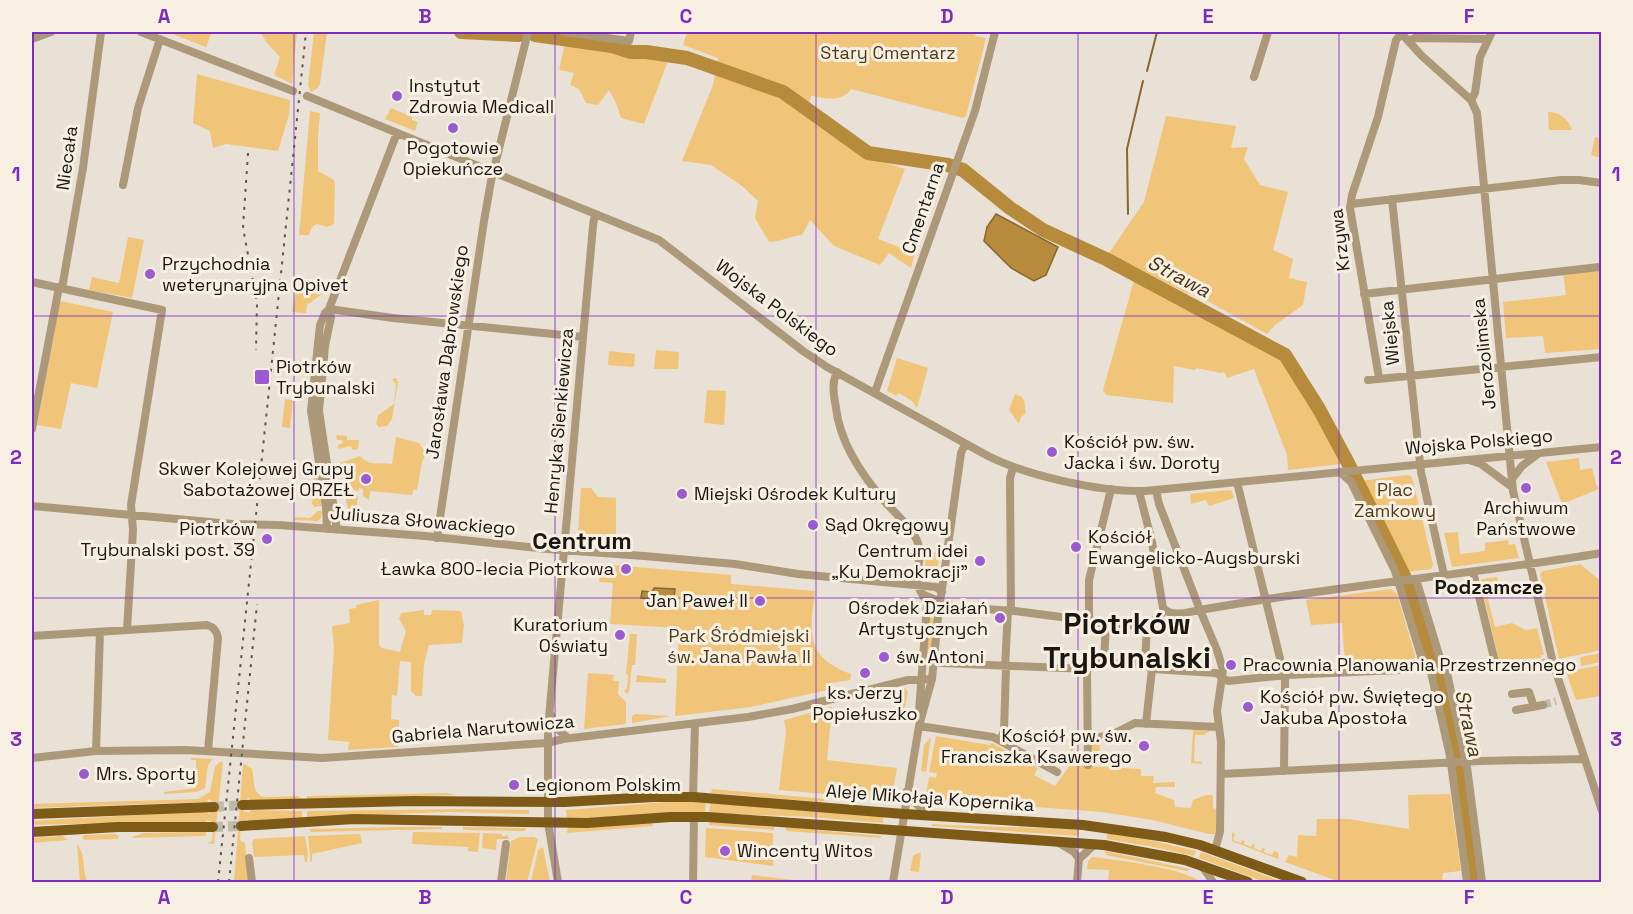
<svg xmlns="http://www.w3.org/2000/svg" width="1633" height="914" viewBox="0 0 1633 914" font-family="'Space Grotesk',sans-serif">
	<rect width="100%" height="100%" fill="#e9e1d5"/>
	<path fill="#f0c579" d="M167,32H212L206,47Z
		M260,32H297L292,84L274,75L280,57L267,43Z
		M314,32H327L320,84L318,88L311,92L308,85Z
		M687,32H976L975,36L986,38L966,116L963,118L851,89C842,103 826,98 811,96L804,115C834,140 868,158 905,169L878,239L915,253L911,268L889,253L880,265L834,246L810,220L802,235C790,236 780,242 769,242L755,218L758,201L742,186L711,165L682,161L713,85L718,58L683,45Z
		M565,44L668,61L644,124L621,118L616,103L609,90L598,105L586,103L579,89L570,85L574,73L559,70Z
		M197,74L290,100L289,115L278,151L226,144L213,148L210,131L193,123Z
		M391,108L412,117V120L418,122L415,131L385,119Z
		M310,111L320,113L318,137V171L334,180L335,184L334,224L327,227L317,224L312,227L309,235H299Z
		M1548,112C1560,112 1568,119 1572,130H1549Z
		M1166,116L1236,126L1231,148L1248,147L1244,159L1260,185L1288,192L1273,250L1293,259L1289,278L1307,282L1303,305L1275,325L1267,334L1202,298L1186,293L1109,253L1144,202Z
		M1595,137L1601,138V158L1591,155Z
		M128,237L144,240L132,298L89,290L92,277L119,283Z
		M1601,267V349L1545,353L1543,336L1506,338L1503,302L1566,295L1563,273Z
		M1135,277L1208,314L1276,352L1315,405L1345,459L1341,464L1288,470L1287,455L1254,369L1227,378L1224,372L1221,373L1196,368L1195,370L1174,366L1173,403L1106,395L1103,390Z
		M305,280L320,286L323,293L307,305L306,313L292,312L296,291Z
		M60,301L113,312L97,388L71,383L61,429L37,425Z
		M656,350L679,352L678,369H654Z
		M609,351L635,354L634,367L608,365Z
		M897,358L928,368L917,408L912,401L899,393L896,396L887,391Z
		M396,378L398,382L392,419L387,426L379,427L376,424L378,415L394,404L396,385L392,379Z
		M707,390L726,391L724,425L704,423Z
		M1015,394C1027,398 1024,403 1026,413L1021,417L1019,424L1009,410Z
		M285,399L293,400L290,428L282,427Z
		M336,435L347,436V440H359L358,449L352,450L351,446L338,449V445L343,443L342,440H337Z
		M396,437L419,443L426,453L422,462L417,490H413L412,495L370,491L369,500L363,496V489L359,488L358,492L343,482L340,463L360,456C369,467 381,462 392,464Z
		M1579,458L1580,470L1592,468L1596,484L1599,489L1562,504L1546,462Z
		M312,469L316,471L322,506L314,507L312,504L315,472L309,471Z
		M1407,475L1411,476L1413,481L1433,564L1431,569L1407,572L1360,481Z
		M581,488H591L598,497L616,498V538L578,534Z
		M346,489L358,496L355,517L348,510L344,490Z
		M1228,490L1232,491L1234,498L1209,506L1206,500L1191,504L1190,494Z
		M318,511H322L321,518L318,521L294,520L296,517L310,518Z
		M1458,532L1460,554L1485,551V543L1508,540L1509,545L1515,544L1519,558L1452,567L1444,533Z
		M927,552L939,553L938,571H933V567H929V570H924Z
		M601,564L731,575V584L815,591C810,632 804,657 851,674L850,680L831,683L832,689L751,707L675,716L679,628L610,624L613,583L599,582Z
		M1580,564L1601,581V650L1559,659L1540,574L1543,571Z
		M1497,577L1498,581L1484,583L1495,627L1512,623L1526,630L1537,628L1544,655H1541V658L1499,660L1480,581L1482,579Z
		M1404,588H1406L1431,662H1427Z
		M1391,589L1397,594L1415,655L1414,662L1345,665L1342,623L1311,625L1306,600Z
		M379,600V645L382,648L400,652L406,631L399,619L401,613L424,610V615H431L432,610L461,611L464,625L462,643L429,645L424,664L422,696H416L411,691V662L400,661L397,696L392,695L391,719L399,720L398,747L348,750L349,742L328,740L334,648L332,626L350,623L349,609L356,608V605Z
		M930,618H935L930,665L926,664Z
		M630,634H637L635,665H632L629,693L626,694L624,691L627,688L628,676L626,673Z
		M1601,653V662L1581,666L1580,657Z
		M1601,665V696L1576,700L1566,672Z
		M588,673L614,675L613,681H619L618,694L626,702V724L584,729Z
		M637,675L666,679V683L636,682Z
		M905,688L908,692L903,717L896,690Z
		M832,707L827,760L897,768L892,795L883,799L779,790L786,731L784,720Z
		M635,714L670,716H671L632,723V716Z
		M1193,730L1210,731L1204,735H1195L1194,761L1202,762V764L1191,763Z
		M1074,733H1083V737L1072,752H1070Z
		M936,736L990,745L992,743L1038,768L1034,775L1055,786L1070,765L1141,769V776H1154L1153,783L1175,782V787H1156L1155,793L1174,800L1175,807L1191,808L1193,800L1206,795H1213V808L1216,809L1217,832L1216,834H1209L1152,820L1102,812L942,800L926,795L929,777L936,778L937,773L929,772Z
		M931,737L926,772L921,771L924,745Z
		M1100,741L1099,763H1089V757L1093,751L1089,746V742Z
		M191,758L213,759L208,765L205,788L197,792L164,794V792L196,788V760H191Z
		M220,762H223L214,844L207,843L212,841L213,822L206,820V823H111L32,825V821L207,811L208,814L214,811V802L208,799L207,802L32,808V804L198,799L210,792L215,766Z
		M245,764L252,769C255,780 251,791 263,797L298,796L302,799L250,801L249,798L242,801L243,811L250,813V810L302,811V818L248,822V819L241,822L240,840L245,843L249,882H234L243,765Z
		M712,789L827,799L822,802L711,793Z
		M447,793L456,795L307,799V796H311Z
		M1450,794L1461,871L1443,873L1442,882H1340L1285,862L1289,855L1297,857L1298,835L1316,836L1317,819H1349L1409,829L1408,795Z
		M667,802H706L705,812C659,811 613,819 567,818L566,810Z
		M711,802L883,816V823L811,817L709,813Z
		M462,809L529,810V814L449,812L307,817V811Z
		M709,821L774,827V830L709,825Z
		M652,823L653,826L567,833L568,827Z
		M932,824C981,827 1030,827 1079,830V836L932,826Z
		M397,827H442V829L311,832L309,829Z
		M463,827L527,828L524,831L463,830Z
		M786,827L881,836V838L786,831Z
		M706,828L773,833V866L705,857Z
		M206,832V836L130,838L143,833Z
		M413,832L480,833L478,852L468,851V847L412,844Z
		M1232,832L1235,834L1233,840L1241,843L1242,840L1245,841L1244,844L1251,847L1252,844L1255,845L1254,848L1261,851L1262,848L1265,849L1264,852L1272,855L1274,851H1276L1279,854L1278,859L1232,841Z
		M483,833L502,834V836H506L507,834L509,839H497L496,850L482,848Z
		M1107,833L1149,840L1196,851L1194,856L1159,848L1107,839Z
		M116,834L119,836L118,839L85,840L82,838L84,835Z
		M360,834L362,843L312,854V861L310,862V853L308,836Z
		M62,836L68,840L32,843V838Z
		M305,836L308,853L307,862H305L304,855L254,857L252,842L254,839Z
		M520,837H534L538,839L527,882H506L511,841Z
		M77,844C87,856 81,870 88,882H80Z
		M543,847L550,882H531L538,850Z
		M1105,851L1190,869L1187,871L1106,855Z
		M1201,852L1283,882H1265L1199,858Z
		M918,853H921L919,872L910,871L913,856Z
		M1092,857C1118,860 1183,868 1201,882H1108L1109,870L1087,869L1088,861Z
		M752,875L810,882H751Z"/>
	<path fill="#b68b3b" stroke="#87682f" stroke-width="1.5" d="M996,214L1058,247L1046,275L1034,281L1011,268L984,241L987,227Z
		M654,588L675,589L673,606L666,605L667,601L641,598L642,591L652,592Z"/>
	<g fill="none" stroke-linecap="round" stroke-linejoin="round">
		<path stroke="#87682f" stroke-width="2" d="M1147,71L1157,32
			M1128,214L1127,149L1143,81"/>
		<path stroke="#b68b3b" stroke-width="14" d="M461,32L519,35
			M535,35L612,46L631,52H646L687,58L783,92L868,153L948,165L963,170L1010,208L1043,230L1106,259L1285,355L1319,409L1347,461L1410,588L1441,683L1456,754L1475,882"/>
		<path stroke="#c0b9ae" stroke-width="8" stroke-dasharray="8 4" stroke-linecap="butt" d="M1543,705L1556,701"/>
		<path stroke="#c0b9ae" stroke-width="10" stroke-dasharray="10 5" stroke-linecap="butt" d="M214,807L242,805
			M213,827L241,826"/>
		<path stroke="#ac997a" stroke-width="8" d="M141,32L293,91
			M564,32L629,41L631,32
			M1400,32L1422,56L1471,100L1477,113L1513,491L1553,663L1602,811
			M32,39L51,32
			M1408,41L1415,38L1487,39
			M1254,77L1268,32
			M307,96L659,240L803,351L827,367L988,456C1028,476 1100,492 1145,491L1602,447
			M1471,100L1475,93L1480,57L1492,32
			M123,185L138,108L160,39
			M1392,199L1421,472L1444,575
			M1351,204L1561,180H1579L1602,183
			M32,282L162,310L131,505L133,530L127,630
			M62,288L83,168L101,32
			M1364,294L1599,267
			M329,309L393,318L583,337
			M329,309L331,317L325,346L319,411L337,530
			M837,372C831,385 834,395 836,408C840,444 863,477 887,504C897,515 912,528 918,543C923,557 915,571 918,585C919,592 926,597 927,605L919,711
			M1379,378L1350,208L1352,195L1378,117L1396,40L1402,33
			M1368,380L1602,357
			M875,392L975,111L995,32
			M32,429L59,287
			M1469,460L1481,464L1512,487
			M1340,472L1351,482L1395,571L1425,669
			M1512,479L1522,466L1539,453
			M1237,482L1285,679L1284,771
			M1139,491L1152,542L1163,608C1172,618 1188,612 1200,610L1159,504L1156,490
			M32,506L232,524L278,525L425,536L547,549L644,556L735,564L798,574L936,587L942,592
			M327,529L326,507L311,411L320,325L325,313L329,309L397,133
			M437,538L484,221L491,181L528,32
			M1473,572L1496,666
			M1416,579L1443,668
			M924,595L953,607L1015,611L1084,620L1089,618
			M1011,611L1010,478L1013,468
			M1089,618V580L1111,489
			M1089,618L1094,622L1106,624L1104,662
			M1106,624L1147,626L1165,611
			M32,636L207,625C214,627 217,631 218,638L208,751
			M934,660L941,663L1087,669
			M1145,664L1147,626
			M1005,667L1008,610
			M1430,668L1450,756L1467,882
			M1446,668L1467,767L1482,882
			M1087,669L1088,765
			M1087,669L1097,662L1145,664L1152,669
			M1152,669L1216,673L1228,681L1287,675L1553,663
			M1512,694L1529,692L1534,707
			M1516,710L1543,705
			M551,715L556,728L568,738
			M1146,724L1152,669
			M919,726L993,737L1057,772
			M1088,738L1109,736L1135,723L1218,727
			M1000,740L1004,731L1006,667
			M96,751L100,632
			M32,758L96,751L186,750L322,758L547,743L563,739L748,717L792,709L908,680L932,679
			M1221,774L1480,761L1584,759
			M907,791L914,802L929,815
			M693,797L695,724
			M1059,843L1074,852L1079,859
			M1215,850L1220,832L1221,742L1217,711L1223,670L1217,650L1200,610C1333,586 1468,575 1602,553
			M249,858L252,882
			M1202,866L1213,882
			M501,882L506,844
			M558,882L548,822V729L593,226L594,219L598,215
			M693,882L694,816
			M893,882L919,726L932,679L938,617L961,453L965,444
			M1077,882L1079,859L1095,844"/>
		<path stroke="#7d5b16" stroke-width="10" d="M242,805L413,801L564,802L654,797H693L904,814L1083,825L1166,837L1200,845L1302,882
			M32,814L214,807
			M241,826L354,819L587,823L670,817H708L1104,845L1185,860L1248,882
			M32,832L118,827H213"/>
		<path stroke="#5c5851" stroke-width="2" stroke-dasharray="3 6" stroke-linecap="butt" d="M248,153L243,228L257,303L256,350
			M218,882L306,32
			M229,882L257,604"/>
	</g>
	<path fill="none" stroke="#7b2cbf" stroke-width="1.5" stroke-opacity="0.55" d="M294,32V882M555,32V882M816,32V882M1078,32V882M1339,32V882M32,316H1602M32,598H1602"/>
	<g fill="#9b5ad0" stroke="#f6efe2" stroke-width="2">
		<circle cx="397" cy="96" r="6"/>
		<circle cx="453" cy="128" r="6"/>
		<circle cx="150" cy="274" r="6"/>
		<rect x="254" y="369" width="16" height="16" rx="3"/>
		<circle cx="1052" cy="452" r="6"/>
		<circle cx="366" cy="479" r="6"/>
		<circle cx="1526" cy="488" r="6"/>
		<circle cx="682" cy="494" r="6"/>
		<circle cx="813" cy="525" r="6"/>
		<circle cx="267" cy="539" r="6"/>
		<circle cx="1076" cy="547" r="6"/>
		<circle cx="980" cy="561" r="6"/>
		<circle cx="626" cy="569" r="6"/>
		<circle cx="760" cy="601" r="6"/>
		<circle cx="1000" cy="618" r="6"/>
		<circle cx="620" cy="635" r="6"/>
		<circle cx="884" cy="657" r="6"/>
		<circle cx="1231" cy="665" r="6"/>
		<circle cx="865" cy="673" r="6"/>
		<circle cx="1248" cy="707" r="6"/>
		<circle cx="1144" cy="746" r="6"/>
		<circle cx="84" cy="774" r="6"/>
		<circle cx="514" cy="785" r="6"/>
		<circle cx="725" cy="851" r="6"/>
	</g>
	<g text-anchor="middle" stroke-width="6" stroke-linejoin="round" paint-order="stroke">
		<g font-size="18" fill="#4d3b19" stroke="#f6efe2">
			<text x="888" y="59">Stary Cmentarz</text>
			<text x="1395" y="496">Plac<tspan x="1395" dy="21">Zamkowy</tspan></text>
			<text x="739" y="642">Park Śródmiejski<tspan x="739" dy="21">św. Jana Pawła II</tspan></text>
		</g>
		<g font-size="18" fill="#1a1713" stroke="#f6efe2" text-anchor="start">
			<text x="409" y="92">Instytut<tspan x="409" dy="21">Zdrowia Medicall</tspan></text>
			<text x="453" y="154" text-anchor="middle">Pogotowie<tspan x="453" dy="21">Opiekuńcze</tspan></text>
			<text x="162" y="270">Przychodnia<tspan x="162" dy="21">weterynaryjna Opivet</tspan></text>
			<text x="276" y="373">Piotrków<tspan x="276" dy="21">Trybunalski</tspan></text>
			<text x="1064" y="448">Kościół pw. św.<tspan x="1064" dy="21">Jacka i św. Doroty</tspan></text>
			<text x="354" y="475" text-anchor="end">Skwer Kolejowej Grupy<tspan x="354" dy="21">Sabotażowej ORZEŁ</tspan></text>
			<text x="694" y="500">Miejski Ośrodek Kultury</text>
			<text x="1526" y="514" text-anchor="middle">Archiwum<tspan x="1526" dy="21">Państwowe</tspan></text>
			<text x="825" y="531">Sąd Okręgowy</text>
			<text x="255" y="535" text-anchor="end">Piotrków<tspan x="255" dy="21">Trybunalski post. 39</tspan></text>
			<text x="1088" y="543">Kościół<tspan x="1088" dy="21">Ewangelicko-Augsburski</tspan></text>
			<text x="968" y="557" text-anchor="end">Centrum idei<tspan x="968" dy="21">„Ku Demokracji”</tspan></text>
			<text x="614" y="575" text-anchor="end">Ławka 800-lecia Piotrkowa</text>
			<text x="748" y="607" text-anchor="end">Jan Paweł II</text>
			<text x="988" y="614" text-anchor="end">Ośrodek Działań<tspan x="988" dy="21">Artystycznych</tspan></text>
			<text x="608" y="631" text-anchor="end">Kuratorium<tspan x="608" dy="21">Oświaty</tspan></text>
			<text x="896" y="663">św. Antoni</text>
			<text x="1243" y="671">Pracownia Planowania Przestrzennego</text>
			<text x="865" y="699" text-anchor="middle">ks. Jerzy<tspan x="865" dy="21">Popiełuszko</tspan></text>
			<text x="1260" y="703">Kościół pw. Świętego<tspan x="1260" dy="21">Jakuba Apostoła</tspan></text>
			<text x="1132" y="742" text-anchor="end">Kościół pw. św.<tspan x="1132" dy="21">Franciszka Ksawerego</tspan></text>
			<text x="96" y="780">Mrs. Sporty</text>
			<text x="526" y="791">Legionom Polskim</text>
			<text x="737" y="857">Wincenty Witos</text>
		</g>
		<g font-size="18" fill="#1a1713" stroke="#f6efe2">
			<text transform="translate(67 158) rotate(-82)" y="6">Niecała</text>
			<text transform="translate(923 208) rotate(-71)" y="6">Cmentarna</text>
			<text transform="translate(1340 240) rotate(-97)" y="6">Krzywa</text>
			<text transform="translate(777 308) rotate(37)" y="6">Wojska Polskiego</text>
			<text transform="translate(1390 333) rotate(-96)" y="6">Wiejska</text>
			<text transform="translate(447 352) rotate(-82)" y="6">Jarosława Dąbrowskiego</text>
			<text transform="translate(1484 354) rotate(-96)" y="6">Jerozolimska</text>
			<text transform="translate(559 421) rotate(-85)" y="6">Henryka Sienkiewicza</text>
			<text transform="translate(1479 442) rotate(-5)" y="6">Wojska Polskiego</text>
			<text transform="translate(423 521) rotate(5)" y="6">Juliusza Słowackiego</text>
			<text transform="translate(483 729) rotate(-5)" y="6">Gabriela Narutowicza</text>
			<text transform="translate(930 798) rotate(4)" y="6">Aleje Mikołaja Kopernika</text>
		</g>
		<g font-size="20" font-style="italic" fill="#483614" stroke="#f6efe2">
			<text transform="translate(1179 276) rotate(28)" y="7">Strawa</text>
			<text transform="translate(1469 723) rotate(78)" y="7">Strawa</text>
		</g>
		<g font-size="20" font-weight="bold" fill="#1a1713" stroke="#f6efe2">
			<text x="1489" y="594">Podzamcze</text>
		</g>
		<g font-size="24" font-weight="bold" fill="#1a1713" stroke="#f6efe2">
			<text x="582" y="549">Centrum</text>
		</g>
		<g font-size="30" font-weight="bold" fill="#1a1713" stroke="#f6efe2">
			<text x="1127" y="634">Piotrków<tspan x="1127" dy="34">Trybunalski</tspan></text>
		</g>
	</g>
	<rect width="1633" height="914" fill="none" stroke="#f6efe2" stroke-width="66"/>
	<rect x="33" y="33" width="1567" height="848" fill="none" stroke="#7b2cbf" stroke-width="2"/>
	<g font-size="20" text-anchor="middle" font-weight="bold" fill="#7b2cbf">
		<text x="164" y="23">A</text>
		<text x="425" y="23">B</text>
		<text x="686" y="23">C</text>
		<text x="947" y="23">D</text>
		<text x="1208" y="23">E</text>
		<text x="1469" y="23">F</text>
		<text x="16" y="181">1</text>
		<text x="1616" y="181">1</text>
		<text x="16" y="464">2</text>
		<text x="1616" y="464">2</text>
		<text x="16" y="746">3</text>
		<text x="1616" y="746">3</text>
		<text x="164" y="904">A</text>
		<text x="425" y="904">B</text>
		<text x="686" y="904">C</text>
		<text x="947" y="904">D</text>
		<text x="1208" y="904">E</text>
		<text x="1469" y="904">F</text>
	</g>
</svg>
